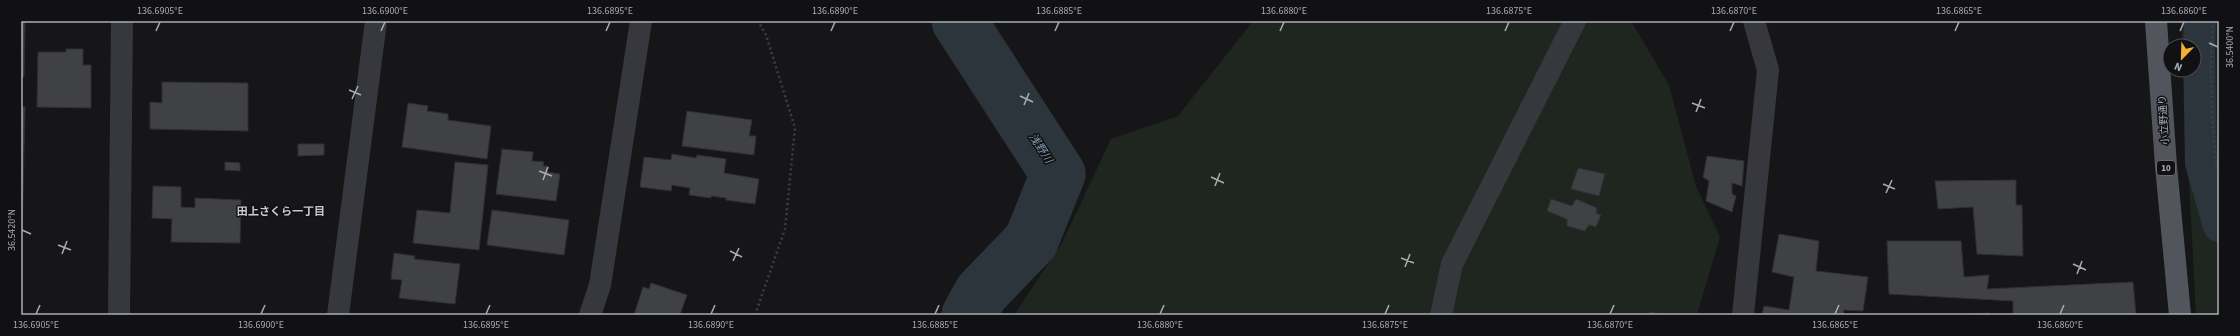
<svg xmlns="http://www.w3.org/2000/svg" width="2240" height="336" viewBox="0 0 2240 336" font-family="'Source Sans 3','Noto Sans JP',sans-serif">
	<rect width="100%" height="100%" fill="#161618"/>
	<path fill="#1e261f" d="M1253,21H1631L1669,85L1696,186L1720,237L1697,315H1014L1062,243L1111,139L1178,116Z
		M2181,21H2219V315H2196L2183,70H2194V46H2182Z"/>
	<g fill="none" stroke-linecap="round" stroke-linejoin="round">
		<path stroke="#2c353c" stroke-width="32" d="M2200,21L2199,52L2201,163L2219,226"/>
		<path stroke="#2c353c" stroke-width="55" d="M959,21L1058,174L1031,241L981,293L969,315"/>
	</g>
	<path fill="#404145" stroke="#303034" d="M21,21H25L24,77H21Z
		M66,49H83V65H91V108L37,107L38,52H66Z
		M162,82L248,83V131L150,129V102L162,103Z
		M408,103L428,106L427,111L448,114V120L491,126L487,159L402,147Z
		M21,107H25L22,236H21Z
		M687,111L752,120L749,136H756L754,155L682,146Z
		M298,144H324V155L298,156Z
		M502,149L533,152L532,161L544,162L543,166H548L547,172L560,174L556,201L496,194Z
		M672,154L696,158L697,155L726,159L724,173L759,179L755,204L726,200V198L711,196V198L689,195L690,188L672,185L671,191L640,187L644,157L671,160Z
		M1707,156L1744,161L1742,186L1732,183V194L1736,196L1732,212L1706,201L1709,181L1703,177Z
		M225,162L240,163V171L225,170Z
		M455,162L488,165L479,250L413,243L417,210L450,213Z
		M1578,168L1605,174L1599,196L1571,189Z
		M2016,180V205H2022L2023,256L1977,254L1973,207L1938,209L1935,181Z
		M153,186L181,187V207L195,208V198L241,200L240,243L171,242L172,219L152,218Z
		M1551,199L1572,206L1576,199L1597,208L1596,213L1601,215L1596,227L1589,225L1585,231L1567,226V219L1547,211Z
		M492,210L569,220L564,255L487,245Z
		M1779,234L1819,241L1816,271L1868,277L1863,311L1844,310L1843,315H1762L1764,306L1789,310L1794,277L1772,272Z
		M1887,241H1961L1964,277L1989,275L1987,289L2133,282L2136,315H2013V301L1889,294Z
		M394,253L415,256L414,259L460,264L455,304L399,298L402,280L391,279Z
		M651,283L687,295L680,315H634L643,287L649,289Z
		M1650,312L1667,315H1649Z
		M1989,313V315H1959Z"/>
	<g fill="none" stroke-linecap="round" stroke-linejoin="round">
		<path stroke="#3d3f44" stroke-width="2.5" stroke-dasharray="2 3" stroke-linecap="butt" d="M2213,21C2209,69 2211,134 2219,182
			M755,315L785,229L795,128L766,35L758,21"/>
		<path stroke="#37383d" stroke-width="22" d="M119,315L122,21
			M338,315L376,21
			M590,315L600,285L641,21
			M1441,315L1452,264L1575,21
			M1743,315L1768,70L1754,21"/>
		<path stroke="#53555c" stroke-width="22" d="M2156,21L2166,166L2180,315"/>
	</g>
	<path fill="none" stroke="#a8adb8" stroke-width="1.5" d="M156,31L160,22M381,31L385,22M606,31L610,22M831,31L835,22M1055,31L1059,22M1280,31L1284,22M1505,31L1509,22M1730,31L1734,22M1955,31L1959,22M2180,31L2184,22M2209,43L2218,47M349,90L361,95M1020,96L1033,102M352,99L358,86M1692,103L1705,108M1024,105L1029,93M1696,112L1701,99M539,171L552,176M1211,177L1224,183M543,180L548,167M1883,184L1895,189M1215,186L1220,173M1886,193L1892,180M22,230L31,234M58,245L71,250M730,251L742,257M62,254L67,241M1401,258L1414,263M733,261L739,248M2073,264L2086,270M1405,267L1410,254M2077,274L2082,261M36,314L40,305M261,314L265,305M486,314L490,305M711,314L715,305M935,314L939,305M1160,314L1164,305M1385,314L1389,305M1610,314L1614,305M1835,314L1839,305M2060,314L2064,305"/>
	<g text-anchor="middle" stroke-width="3" stroke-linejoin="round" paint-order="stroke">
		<rect fill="#111113" stroke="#7b7e86" stroke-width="1" x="2157" y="161" width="18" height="14" rx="3"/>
		<g font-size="9" font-weight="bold" fill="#a8adb8">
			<text x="2166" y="171">10</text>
		</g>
		<g font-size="10" fill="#a8adb8" stroke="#111113">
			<text transform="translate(2163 120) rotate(-94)" y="4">小立野通り</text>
		</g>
		<g font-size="11" font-style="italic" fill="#7f9bb3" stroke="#111113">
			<text transform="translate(1041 148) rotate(57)" y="4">浅野川</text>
		</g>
		<g font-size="11" font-weight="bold" fill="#c9ccd4" stroke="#111113">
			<text x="281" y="215">田上さくら一丁目</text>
		</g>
	</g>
	<rect width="2240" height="336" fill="none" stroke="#111113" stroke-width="44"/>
	<g transform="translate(2182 58) rotate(203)"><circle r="19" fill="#111113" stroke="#4d4f55"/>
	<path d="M0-3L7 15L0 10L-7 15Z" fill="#f2b134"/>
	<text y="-6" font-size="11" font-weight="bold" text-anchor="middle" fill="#a8adb8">N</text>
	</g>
	<rect x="22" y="22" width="2196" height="292" fill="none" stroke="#a8adb8" stroke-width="1.5"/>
	<g font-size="10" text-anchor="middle" fill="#a8adb8">
		<text x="160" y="14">136.6905°E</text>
		<text x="385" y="14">136.6900°E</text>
		<text x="610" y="14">136.6895°E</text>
		<text x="835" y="14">136.6890°E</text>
		<text x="1059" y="14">136.6885°E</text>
		<text x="1284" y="14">136.6880°E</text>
		<text x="1509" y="14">136.6875°E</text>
		<text x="1734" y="14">136.6870°E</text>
		<text x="1959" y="14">136.6865°E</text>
		<text x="2184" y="14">136.6860°E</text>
		<text transform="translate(2229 47) rotate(-90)" y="4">36.5400°N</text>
		<text transform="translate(11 230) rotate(-90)" y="4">36.5420°N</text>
		<text x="36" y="328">136.6905°E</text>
		<text x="261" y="328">136.6900°E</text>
		<text x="486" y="328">136.6895°E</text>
		<text x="711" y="328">136.6890°E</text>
		<text x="935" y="328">136.6885°E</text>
		<text x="1160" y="328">136.6880°E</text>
		<text x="1385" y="328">136.6875°E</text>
		<text x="1610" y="328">136.6870°E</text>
		<text x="1835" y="328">136.6865°E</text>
		<text x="2060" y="328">136.6860°E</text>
	</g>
</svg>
